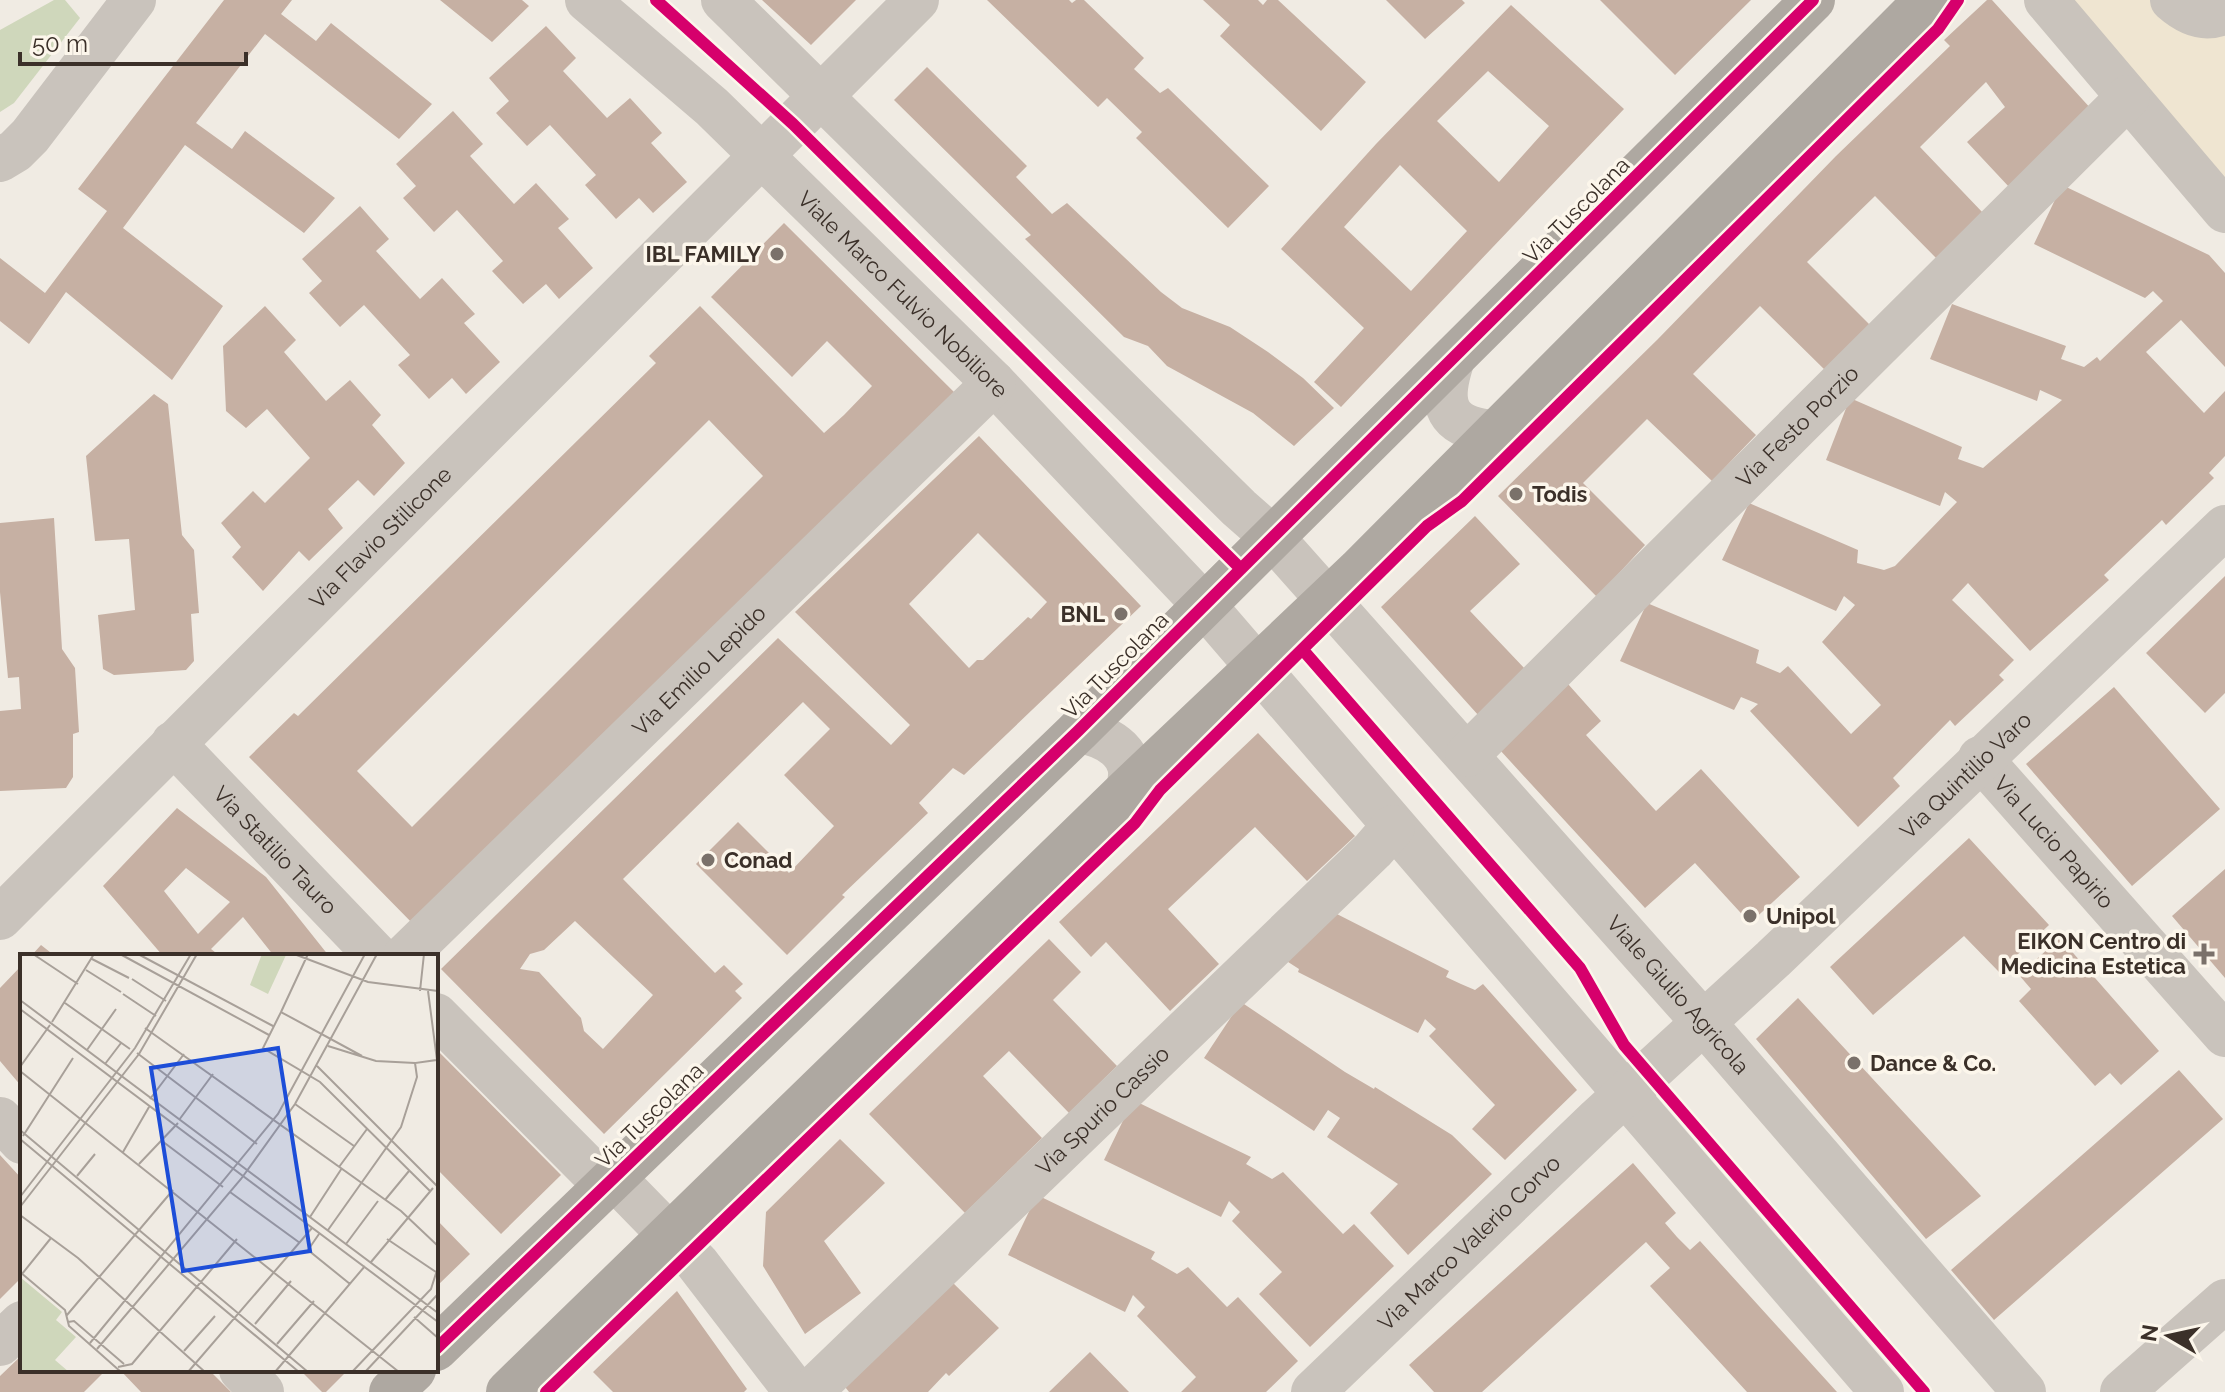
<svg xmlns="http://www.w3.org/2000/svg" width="2225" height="1392" viewBox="0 0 2225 1392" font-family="Raleway,sans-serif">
	<rect width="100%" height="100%" fill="#f0ebe3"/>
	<path fill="#cfd7bb" d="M54,0H65L80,18L14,103L0,112V30Z"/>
	<path fill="#efe5d1" d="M2073,0H2223L2225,2V184Z"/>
	<path fill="#c6b0a3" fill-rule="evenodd" d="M224,0H292L281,14L316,41L331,23L432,104L399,139L265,34L196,123L232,149L245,131L335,198L304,233L185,145L123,228L223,306L172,380L66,292L29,344L0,321V258L45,293L107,211L78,189Z
		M440,0H522L529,6L492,42Z
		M762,0H856L811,45Z
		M987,0H1069L1072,3L1076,0H1084L1144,58L1134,69L1160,93L1168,88L1269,186L1228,228L1136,138L1142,132L1107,98L1098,107Z
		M1203,0H1258L1263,5L1267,0H1278L1366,82L1321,131L1220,36L1230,25Z
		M1386,0H1462L1465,3L1425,39Z
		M1600,0H1751L1675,75Z
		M1987,0H1992L2093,111L2010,188L1967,142L2005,107L1986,82L1920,147L1984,214L1938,260L1875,196L1807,262L1873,328L1828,373L1760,306L1693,374L1756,435L1712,481L1647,419L1583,483L1645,545L1597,597L1498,496L1658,339L1836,156L1950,46L1944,40Z
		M1511,5L1624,109L1341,407L1314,382L1364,328L1281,249L1376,144ZM1488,71L1549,126L1499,182L1437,121ZM1400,165L1467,231L1411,291L1344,227Z
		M546,26L576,58L563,71L607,118L630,98L662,133L651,143L687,182L653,213L639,198L616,219L585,185L596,175L550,125L527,146L496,113L509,101L489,78Z
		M927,67L1027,166L1016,177L1052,214L1067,203L1161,292L1182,308L1230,327L1268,352L1303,378L1334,408L1294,446L1253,413L1167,366L1148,346L1124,337L1025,239L1031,235L894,100Z
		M453,111L483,144L470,156L514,204L536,183L569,219L558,228L593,268L559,299L546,284L523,304L492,271L503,261L457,210L434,232L403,198L416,186L396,164Z
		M2062,185L2209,255L2225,273V367L2181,320L2146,352L2204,413L2225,391V456L2209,473L2214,478L2166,525L2162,520L2104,575L2109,580L2030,651L1968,583L1952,600L2014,660L1999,675L2004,680L1955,726L1950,720L1893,778L1900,786L1858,827L1750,711L1758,704L1741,697L1734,710L1620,661L1647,603L1759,650L1756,663L1780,673L1788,666L1851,734L1881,705L1822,642L1855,605L1844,596L1836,611L1722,560L1749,503L1858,550L1857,563L1884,570L1895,566L1957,502L1945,492L1940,506L1826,460L1850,398L1962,447L1958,459L1983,468L2062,400L2040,390L2037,401L1930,359L1952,304L2066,346L2061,359L2084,367L2097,357L2100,361L2163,301L2153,291L2145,298L2034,244Z
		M360,206L389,239L376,251L420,299L442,278L475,314L464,323L500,362L466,394L452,378L429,399L398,365L410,355L364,305L340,327L309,293L322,281L302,259Z
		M784,223L957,395L417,928L249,757L294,713L298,716L656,363L649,356L700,306L824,433L844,415L872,386L827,341L792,377L711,297ZM709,420L763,476L412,827L357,771Z
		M265,306L296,340L284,352L326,401L350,380L381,415L372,425L405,463L374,496L358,480L328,509L343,528L309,561L299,551L263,591L232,557L241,547L221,523L253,491L265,503L310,458L267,409L246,428L226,411L223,346Z
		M154,394L168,404L182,535L194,550L199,613L191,614L194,661L186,670L114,675L103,669L98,615L135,610L129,539L95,541L86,456Z
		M979,436L1141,606L964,775L953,768L919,803L928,813L842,895L845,897L787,955L696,864L738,822L789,873L834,826L784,775L830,729L803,702L623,879L715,973L724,965L743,984L735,991L742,998L604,1134L441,969L778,638L891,745L910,725L795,612ZM978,533L1047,602L1031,619L1028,617L983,660H977L969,668L909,604ZM575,921L653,995L603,1049L584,1031L581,1018L539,972L520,969L530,954L544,950Z
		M1475,516L1520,564L1470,611L1526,670L1479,716L1381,607Z
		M54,518L62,649L75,668L79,732L73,734V777L66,788L0,791V711L21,709L19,677L8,678L0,592V523Z
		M2225,576V693L2205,713L2146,653Z
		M1568,684L1601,721L1586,735L1656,811L1701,769L1800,877L1750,923L1695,863L1645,908L1499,749Z
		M2114,687L2220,809L2132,886L2026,764Z
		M1258,733L1355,836L1307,881L1255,827L1168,909L1219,964L1170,1011L1106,942L1091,957L1059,922Z
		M177,808L266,877L329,956H274L243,917L211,949L220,956H163L103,886ZM186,868L230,902L198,934L164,891Z
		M1969,838L2049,925L1999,972L1964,936L1873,1015L1830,967Z
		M2225,869V978L2172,916Z
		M1329,910L1449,971L1446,977L1461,984L1475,990L1483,984L1577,1090L1505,1160L1472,1129L1495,1105L1429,1036L1436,1029L1425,1019L1418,1033L1298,972L1299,969L1285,960Z
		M2060,938L2159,1051L2121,1085L2110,1073L2095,1086L2019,1001L2031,989L2019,975Z
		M1049,939L1081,972L1053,1000L1117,1066L1069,1113L1009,1051L983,1076L1042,1138L965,1213L869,1114Z
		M41,945L55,956H31Z
		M22,965V1087L0,1061V988Z
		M1798,998L1981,1196L1926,1239L1756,1039Z
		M1241,1002L1345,1072L1374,1089L1375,1087L1452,1135L1492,1174L1408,1255L1370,1213L1398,1184L1327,1137L1340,1118L1328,1110L1314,1131L1204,1058Z
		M436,1049L561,1175L501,1234L436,1168Z
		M2179,1070L2223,1119L1994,1320L1951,1270Z
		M1133,1100L1251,1157L1246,1164L1272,1179L1283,1172L1343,1234L1354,1224L1394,1266L1310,1347L1259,1294L1282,1272L1232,1221L1240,1212L1229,1201L1221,1217L1104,1160Z
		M840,1139L885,1183L824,1241L861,1293L805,1334L763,1266L766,1212Z
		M0,1155L22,1179V1277L0,1299Z
		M1633,1163L1676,1213L1665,1223L1677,1237L1690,1250L1700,1241L1837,1392H1747L1650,1286L1670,1268L1646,1242L1482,1392H1434L1409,1365Z
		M1037,1195L1155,1252L1151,1259L1177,1274L1188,1267L1227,1307L1238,1297L1298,1361L1266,1392H1181L1196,1377L1137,1316L1145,1307L1133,1295L1125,1312L1008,1255Z
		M436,1219L470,1254L436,1287Z
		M950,1280L999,1328L949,1376L946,1373L928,1392H849L842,1383Z
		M677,1291L747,1389L744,1392H613L593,1372Z
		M1090,1352L1129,1392H1049Z
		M22,1355V1370H106L84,1392H0V1376Z
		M120,1370H209L231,1392H141Z
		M300,1370H348L326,1392H322Z"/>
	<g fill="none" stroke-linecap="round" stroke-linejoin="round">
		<g stroke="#c9c3bc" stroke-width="44">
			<path id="s1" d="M587,0L712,107L994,383L1204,605L1882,1392"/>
			<path id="s2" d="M723,0L1239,508L1272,537L1704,1023L2024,1392"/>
			<path d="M2046,0L2225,211"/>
			<path d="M2172,0C2188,14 2205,22 2225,12"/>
			<path d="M0,160L15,151L30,136L134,0"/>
			<path d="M1452,362C1438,406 1446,427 1493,432"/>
			<path d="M1078,731C1110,736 1140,755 1127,790"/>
			<path id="s3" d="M173,743L377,956"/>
			<path id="s4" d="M1467,755L2128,97"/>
			<path id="s5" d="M1980,758L2225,1035"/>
			<path id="s6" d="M0,918L917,0"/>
			<path id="s7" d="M405,956L994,383"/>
			<path d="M436,1015L605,1185"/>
			<path d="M0,1119L22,1142"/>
			<path d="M613,1177L697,1263L796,1392"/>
			<path d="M0,1344L22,1323"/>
			<path d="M241,1370L262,1392"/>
			<path id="s8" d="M810,1392L1373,850L1393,827"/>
			<path id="s9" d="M1313,1392L1598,1119L1773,959L2225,527"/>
			<path d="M2122,1392L2225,1301"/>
		</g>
		<path stroke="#aea8a1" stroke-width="44" d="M436,1349L1078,731L1813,0
			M391,1392L414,1370
			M508,1392L1127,790L1359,570L1926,0"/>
		<g stroke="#fcf6eb" stroke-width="17">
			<path id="cycleway" d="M656,0L793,124L1241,569
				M1303,650L1580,968L1624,1045L1924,1392
				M436,1349L1078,731L1813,0
				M546,1392L1135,823L1160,790L1427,526L1462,501L1938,29L1958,0"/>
		</g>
		<use href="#cycleway" stroke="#d6006c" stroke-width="12"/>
	</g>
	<g fill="#7a716a" stroke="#fcf6eb" stroke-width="3">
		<circle cx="777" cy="254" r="8"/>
		<circle cx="1516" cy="494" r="8"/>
		<circle cx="1121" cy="614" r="8"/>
		<circle cx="708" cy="860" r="8"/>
		<circle cx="1750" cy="916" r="8"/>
		<path d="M2200 942h8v8h8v8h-8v8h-8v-8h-8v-8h8z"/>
		<circle cx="1854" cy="1063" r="8"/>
	</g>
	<g text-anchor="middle" stroke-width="7" stroke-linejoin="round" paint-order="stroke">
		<g font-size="22" fill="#3b3029" stroke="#fcf6eb">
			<text transform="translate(1576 210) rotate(-45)" y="8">Via Tuscolana</text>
			<text dy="8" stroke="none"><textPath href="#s1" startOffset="432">Viale Marco Fulvio Nobiliore</textPath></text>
			<text dy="8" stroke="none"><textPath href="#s4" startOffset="466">Via Festo Porzio</textPath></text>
			<text dy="8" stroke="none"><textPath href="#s6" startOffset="538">Via Flavio Stilicone</textPath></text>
			<text transform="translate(1115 665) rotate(-45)" y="8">Via Tuscolana</text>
			<text dy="8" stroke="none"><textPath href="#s7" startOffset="410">Via Emilio Lepido</textPath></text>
			<text dy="8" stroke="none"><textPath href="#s9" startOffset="898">Via Quintilio Varo</textPath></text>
			<text dy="8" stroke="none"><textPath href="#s5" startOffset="112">Via Lucio Papirio</textPath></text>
			<text dy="8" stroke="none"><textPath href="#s3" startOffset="148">Via Statilio Tauro</textPath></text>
			<text dy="8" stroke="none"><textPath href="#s2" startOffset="1380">Viale Giulio Agricola</textPath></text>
			<text dy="8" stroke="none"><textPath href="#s8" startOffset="406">Via Spurio Cassio</textPath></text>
			<text transform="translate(649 1115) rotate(-44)" y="8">Via Tuscolana</text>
			<text dy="8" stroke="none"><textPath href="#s9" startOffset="216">Via Marco Valerio Corvo</textPath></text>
		</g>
		<g font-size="22" font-weight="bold" fill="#3b3029" stroke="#fcf6eb" text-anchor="start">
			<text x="761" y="262" text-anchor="end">IBL FAMILY</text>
			<text x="1532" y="502">Todis</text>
			<text x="1105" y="622" text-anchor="end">BNL</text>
			<text x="724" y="868">Conad</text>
			<text x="1766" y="924">Unipol</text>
			<text x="2186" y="949" text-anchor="end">EIKON Centro di<tspan x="2186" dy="25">Medicina Estetica</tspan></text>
			<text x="1870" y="1071">Dance &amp; Co.</text>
		</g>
	</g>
	<g transform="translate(20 954)">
		<rect width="418" height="418" fill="#f0ebe3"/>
		<path d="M242,0L266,1L248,40L230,31ZM0,323L42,358L36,366L56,383L35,406L49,418H0Z" fill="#cfd7bb"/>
		<path fill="none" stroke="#a8a099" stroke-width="2" d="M13,0L58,30M100,0L249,81M118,0L253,72M274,0L348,28L418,37M72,5L109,24M66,16L101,38M112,25L146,47M400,37L404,0M408,37L417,106M103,40L136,62M0,46L418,359M45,49L110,95M0,55L418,368M261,58L288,0M32,68L74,0M125,74L381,257L418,292M308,92L356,107L395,109M67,96L96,55M117,99L237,190M342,102L261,58L243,94L300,128L410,237M85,110L101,89M297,112L418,233M0,113L30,71M0,117L379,418M130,145L164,100M275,150L334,192M159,166L193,120M0,176L288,418M3,182L53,104M0,185L279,418M142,187L203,233M103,198L129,153M119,210L158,169M319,213L347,175M57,222L75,200M210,238L280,289M0,243L115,94L171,0M365,246L389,217M0,253L119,100L177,0M0,261L58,304L185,418M290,263L322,214M308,276L381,173L397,123L395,109L417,106L418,113M299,280L288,296L330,330M367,285L416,318M326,290L358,247M351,308L413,234M0,318L45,356L49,372L101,418M2,320L31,284M47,361L153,236M394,363L418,384M48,368L54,367L104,410M235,370L271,327M70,389L258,160L345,0M257,390L294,347M77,395L221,225L275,150L357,0M164,397L195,362M98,413L112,410L217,285M168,418L292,274M255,418L345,312M332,418L411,335L418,313M345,418L418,340"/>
		<path fill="#1d4ed8" fill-opacity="0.15" stroke="#1d4ed8" stroke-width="4" d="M258,94L290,297L163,317L131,114Z"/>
		<rect width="418" height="418" fill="none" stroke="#3b3029" stroke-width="4"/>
	</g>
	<g transform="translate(2169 1336) rotate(279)" stroke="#fcf6eb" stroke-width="6" paint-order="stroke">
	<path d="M0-6L14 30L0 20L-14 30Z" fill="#3b3029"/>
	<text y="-12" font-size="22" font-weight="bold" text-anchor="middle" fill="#3b3029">N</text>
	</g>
	<path d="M20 52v12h226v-12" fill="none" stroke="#3b3029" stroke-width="4"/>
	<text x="32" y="52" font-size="24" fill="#3b3029" stroke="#fcf6eb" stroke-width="6" paint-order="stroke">50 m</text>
</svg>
